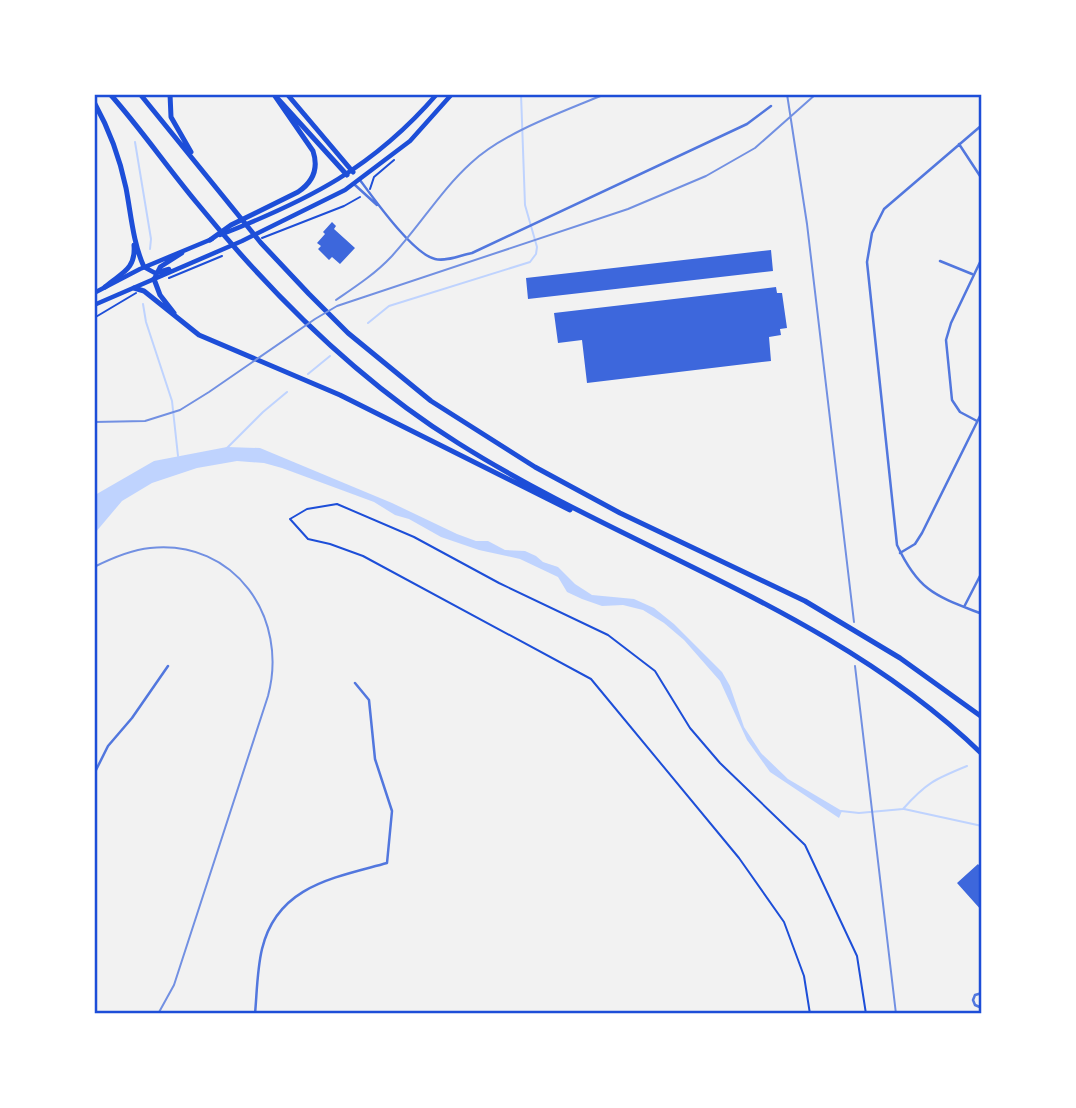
<svg xmlns="http://www.w3.org/2000/svg" width="1076" height="1108" viewBox="0 0 1076 1108" font-family="'Exo 2',sans-serif">
	<rect width="100%" height="100%" fill="#f2f2f2"/>
	<path fill="#bfd3fe" d="M227,447L260,448L392,503L457,534L476,541H488L505,550L525,551L536,556L543,562L558,567L575,584L592,595L634,599L654,608L674,624L722,672L730,686L744,727L761,753L788,779L842,811L839,818L770,772L747,740L720,681L684,640L664,623L643,610L623,605L602,606L582,599L567,592L558,577L520,559L479,550L441,537L409,519L395,515L374,502L282,468L264,463L237,461L197,468L152,483L122,501L95,533V495L154,461Z"/>
	<g fill="none" stroke-linecap="round" stroke-linejoin="round">
		<path stroke="#bfd3fe" stroke-width="2" d="M135,142L151,239L150,249
			M143,304L146,322L172,401L178,456
			M368,323L389,306L530,262L536,254L537,247L525,205L521,94
			M308,374L330,356
			M226,449L263,412L287,392
			M904,809L982,826
			M841,811L859,813L903,809C926,783 935,779 967,766"/>
	</g>
	<path fill="#3d67dc" d="M332,222L336,226L334,229L355,248L340,264L332,257L329,260L318,249L321,246L317,243L325,234L323,232Z
		M771,250L773,271L528,299L526,278Z
		M776,287L777,293H782L787,328L780,329L781,335L769,337L771,361L587,383L582,340L558,343L554,313Z
		M978,864L982,869V911L957,883Z"/>
	<g fill="none" stroke-linecap="round" stroke-linejoin="round">
		<path stroke="#1d4ed8" stroke-width="2" d="M370,189L374,177L394,160
			M262,238L344,206L360,197
			M169,278L222,256
			M94,318L136,293
			M810,1014L804,976L784,922L739,858L591,679L363,556L330,544L308,539L290,519L307,509L337,504L414,537L499,583L608,635L655,671L690,728L720,763L805,845L857,956L866,1014"/>
		<path stroke="#5277de" stroke-width="2.5" d="M982,125L884,209L872,233L867,262L897,545C919,592 936,596 982,614
			M959,144L982,179
			M360,180C374,199 413,254 435,259C446,262 461,255 472,253L747,124L771,106
			M355,185L377,205
			M940,261L972,274
			M977,421L960,412L952,400L946,340L951,323L982,258
			M900,553L915,544L922,533L982,412
			M964,607L982,572
			M94,774L108,746L132,718L168,666
			M982,993L975,995L973,1000L975,1005L982,1008
			M255,1014C257,992 257,970 262,949C277,886 333,878 387,863L392,811L375,759L369,700L355,683"/>
		<path stroke="#1d4ed8" stroke-width="4.5" d="M220,235C309,200 373,168 437,94
			M144,267L155,273L169,269
			M154,279L160,267L182,253
			M94,293L140,269L212,239
			M94,305L242,241L345,190L410,141L452,94"/>
		<path stroke="#1d4ed8" stroke-width="5" d="M110,94C141,129 167,167 197,203C272,295 357,380 458,443C629,551 834,610 982,754
			M140,94L261,243L309,294L348,333L431,401L535,467L620,513L805,601L900,658L982,717
			M170,94L171,117L191,152
			M287,94L353,172
			M278,99L347,175
			M94,102C109,129 120,159 126,188C131,214 133,243 144,267
			M210,240L231,225L298,192C313,182 319,169 313,151L275,96
			M154,279L160,295L174,313
			M105,287C121,273 136,270 134,245
			M134,288L144,291L199,335L340,395L570,510"/>
		<path stroke="#7290e2" stroke-width="2" d="M787,94L807,224L854,622
			M336,300C355,287 375,274 391,257C419,227 441,190 471,163C504,132 563,112 605,94
			M94,422L145,421L180,410L209,392L315,319L337,306L628,209L706,176L755,148L816,94
			M94,567C112,558 130,550 150,548C235,539 289,618 268,696L174,985L158,1014
			M855,666L896,1014"/>
	</g>
	<rect width="1076" height="1108" fill="none" stroke="#ffffff" stroke-width="192"/>
	<rect x="96" y="96" width="884" height="916" fill="none" stroke="#1d4ed8" stroke-width="2.5"/>
</svg>
